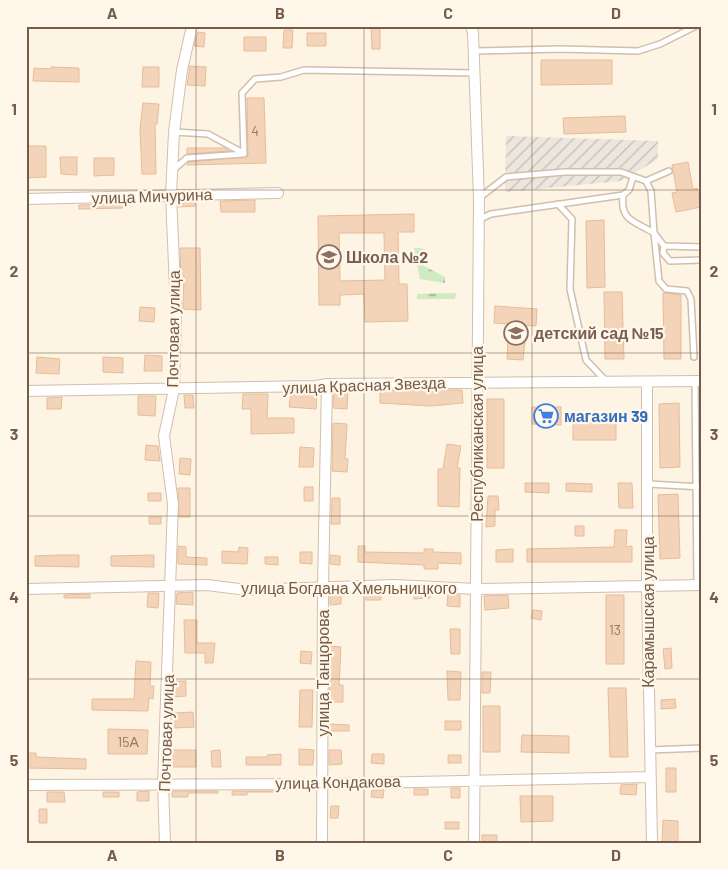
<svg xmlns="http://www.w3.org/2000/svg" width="728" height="869" viewBox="0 0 728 869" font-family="Barlow,sans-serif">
	<defs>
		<pattern id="industrial-furrows" width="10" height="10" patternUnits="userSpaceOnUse" patternTransform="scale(1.25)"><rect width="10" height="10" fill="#ece6de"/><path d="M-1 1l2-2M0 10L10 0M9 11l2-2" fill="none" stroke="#c4bdb6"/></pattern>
		<pattern id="forest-firs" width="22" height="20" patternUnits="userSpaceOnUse" patternTransform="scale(1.25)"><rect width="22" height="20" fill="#cfebc1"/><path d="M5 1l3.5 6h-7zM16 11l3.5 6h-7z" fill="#adc19f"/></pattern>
	</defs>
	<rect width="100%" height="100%" fill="#fdf4e3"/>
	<path fill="url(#industrial-furrows)" d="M506,136L658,141V159L621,181L505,192Z"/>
	<path fill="url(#forest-firs)" d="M414,248H422L428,254L424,266L445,277V283L420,279Z
		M456,293L455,299H417V294Z"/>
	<path fill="#f4d4b9" stroke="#e7bc99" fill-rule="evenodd" d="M371,26H380V49H372Z
		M284,30H293L292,48H283Z
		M198,32L205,33L204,47L194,46Z
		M307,33H326V46H307Z
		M244,37H266V51H244Z
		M541,60H612V84L541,85Z
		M190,66L206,67L205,86L187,85Z
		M51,67L79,68V82L33,81L34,68L51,69Z
		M143,67H159V87H142Z
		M247,98H264L266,163L187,165L189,162L248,156Z
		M143,103L159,104L157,124H155L156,174H142L140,129Z
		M625,116L626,132L564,134L563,118Z
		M26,146H46V177L26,178Z
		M187,148H225L229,151L187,154Z
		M60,157H77V175L61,174Z
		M94,158H114V175L94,176Z
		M688,162L693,189L697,188L701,207L676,212L672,193L677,192L672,165Z
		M255,200V212H221L220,201Z
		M178,202H195V206L178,207Z
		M123,204V208L79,209V205Z
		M414,214V232H398L399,284H407L408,321L365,322L364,294L340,295V305H319L318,216ZM339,233H384L385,280L340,281Z
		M604,220L605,287L587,288L586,221Z
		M180,248H200L201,310L183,309L184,275H181Z
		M604,292H622L624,359H605Z
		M663,293L681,295V359H664Z
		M495,306L537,309L536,326L494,323Z
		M140,307L155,308L154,322L139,321Z
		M508,340L525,341L523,360L507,359Z
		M145,355L162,356V371H144Z
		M37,357L60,359L59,374L36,373Z
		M103,357L123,358V373L103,372Z
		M380,390H462L463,403L431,406L380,403Z
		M334,391H348L347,409L333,408Z
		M291,393H317L316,409L289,407Z
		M243,394H268L267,418H294V433L251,434V409H242Z
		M184,395H193L194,408H185Z
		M138,396H156L155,416L138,415Z
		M62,397L61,409H47V398Z
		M487,399H504V468H487Z
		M679,403L680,467L660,468L659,404Z
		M532,407H561V425L532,424Z
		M573,419H616V440H573Z
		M333,423L347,424L345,459H348L347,472L332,471Z
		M447,444L461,446L457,468H460L459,507L438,506V469H443Z
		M146,445L158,446L160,461L145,460Z
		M300,447L314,448L313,467H299Z
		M180,458L191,459L190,475L179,474Z
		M525,483H549V493L525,492Z
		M566,483L592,484V492L566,491Z
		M618,483H632L633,508H619Z
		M304,487H313V501H304Z
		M178,488H190V517H179Z
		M148,493H161V501H148Z
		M678,494L680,558L660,559L658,495Z
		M488,496H498L499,510H495V526L486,527Z
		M332,498H340V524H331Z
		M149,517H161V524H149Z
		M575,526H584V536H575Z
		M615,530H627L626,547L632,546V562H527V549L614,547Z
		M178,546L186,547V557L207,558V565L178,564Z
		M358,546H365V552L424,553V549H433V552L461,553V564L438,563V569H424V565L358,562Z
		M239,547L248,548L247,564L222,563V551L238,552Z
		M513,549V562H496V550Z
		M300,552H312V564L300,563Z
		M58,555H79V567L35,566V556Z
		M154,555V567L111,566V556Z
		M330,555L340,556V565L330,564Z
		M265,557H278V565L265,564Z
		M193,592V605L176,604L177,593Z
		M381,592V600H366V593Z
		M148,593H159L158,608L147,607Z
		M414,593L430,594V598L414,599Z
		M90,594V598H64V595Z
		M330,594H341V604L330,605Z
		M448,594L460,595V607L447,606Z
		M508,595L509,608L485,610L484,596Z
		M606,595H624V664H606Z
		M533,610L542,611L541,620L531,618Z
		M184,620H197V643H215L213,663H205V653H185Z
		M450,629H460V654H451Z
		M330,646L341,647L339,685H343V702H329Z
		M671,648L672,668L665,669L663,649Z
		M301,651L312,652L311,664L300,663Z
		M136,661L151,662L150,686H154L153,699L149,698L148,711L92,710V699H134Z
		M447,671L461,672L460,700H448Z
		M482,672H491L490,693H482Z
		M174,681H186V696L173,697Z
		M608,688H626L628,757H610Z
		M300,690H313L312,727H299Z
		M675,699L676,708L661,709V700Z
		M483,706H500V752H483Z
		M193,712L194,727L175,728L174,713Z
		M445,721H461V730H445Z
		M329,724L349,725V731H329Z
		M108,729L148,730L147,754H108Z
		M522,735L569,736V753L521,752Z
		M299,749L314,750L313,765H299Z
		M173,750H196V767H173Z
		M220,750L221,767H212L211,751Z
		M329,750H341L342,764L329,765Z
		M26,753H36V757L86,759V769L26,768Z
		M281,754V765H246V757H267V755Z
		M372,754H384V764L371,763Z
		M448,755H461V763H448Z
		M666,768H676V792H666Z
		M637,784L636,795L620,794L621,785Z
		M451,788H460V798H451Z
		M414,789H428V795H414Z
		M372,790H384L383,798L371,797Z
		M149,791V801H137V792Z
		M172,791H218V793H188V797H172Z
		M232,791H278V792H247V795H232Z
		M47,792H64L65,802H47Z
		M103,792H119V797H103Z
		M520,796H553V821L521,822Z
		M331,806H339L338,818H330Z
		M39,809H47V823H39Z
		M663,820L678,821V843H662Z
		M445,822H459V829H445Z
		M482,835H497V843H482Z"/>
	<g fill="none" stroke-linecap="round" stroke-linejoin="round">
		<g stroke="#d1bfac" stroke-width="8">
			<path id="service" d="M474,51L560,49L638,51L660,44L696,26
				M174,132L208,134L243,153
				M172,171L187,158L244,154L242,93L255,79L281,77L304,70L474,73
				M646,181L669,171
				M623,195C620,221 634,221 654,233L659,281L666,289L687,291L691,299L694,357
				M479,198L506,177L565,172H621L646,181L651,191L654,233L664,246L702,247
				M558,204L572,219L570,289L586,360L606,381
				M478,220L491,214L623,195L629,190L633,177
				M664,246L663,253L670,261L702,260
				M695,381L697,585
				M649,484L702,487
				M650,750L702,748"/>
		</g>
		<g stroke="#d1bfac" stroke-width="12">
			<path id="minor" d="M471,26L473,33L479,199L474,843
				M26,199L278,193
				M647,382V587L652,843
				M26,391L316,386L327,384L702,381
				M26,589L207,585L247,590L394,585L476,589L702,585
				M26,785L322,784L651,777
				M165,843L163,784L173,504L164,436L174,389L176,311L171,195L174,132L182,70L192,26
				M322,843L323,586L327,384"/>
		</g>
		<use href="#service" stroke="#fff" stroke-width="5"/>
		<use href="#minor" stroke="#fff" stroke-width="10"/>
	</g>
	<path fill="none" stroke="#765b48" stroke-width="1" stroke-opacity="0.55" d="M196,26V843M364,26V843M532,26V843M26,190H702M26,353H702M26,516H702M26,679H702"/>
	<defs>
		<g id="school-ring" transform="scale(1.25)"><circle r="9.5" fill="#fff8ea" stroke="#8d6e63" stroke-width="1.5"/><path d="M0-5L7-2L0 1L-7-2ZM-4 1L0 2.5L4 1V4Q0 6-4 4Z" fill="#8d6e63"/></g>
		<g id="supermarket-ring" transform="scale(1.25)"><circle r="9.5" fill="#fff8ea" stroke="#3f7fe0" stroke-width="1.5"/><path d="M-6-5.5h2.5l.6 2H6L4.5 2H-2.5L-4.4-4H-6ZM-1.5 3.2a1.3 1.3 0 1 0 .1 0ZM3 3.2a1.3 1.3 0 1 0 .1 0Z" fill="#3f7fe0"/></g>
	</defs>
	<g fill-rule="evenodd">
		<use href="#school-ring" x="329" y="257"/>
		<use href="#school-ring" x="516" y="333"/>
		<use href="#supermarket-ring" x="546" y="416"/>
	</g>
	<g text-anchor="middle" stroke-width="4.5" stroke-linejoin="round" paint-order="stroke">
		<g font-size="14" fill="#967964">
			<text x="255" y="136">4</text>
			<text x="615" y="635">13</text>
			<text x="128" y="747">15А</text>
		</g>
		<g font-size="16" fill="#765b48" stroke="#fff8ea">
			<text transform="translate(152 196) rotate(-2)" y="6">улица Мичурина</text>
			<text transform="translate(173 329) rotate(-89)" y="6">Почтовая улица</text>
			<text transform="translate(364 385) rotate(-2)" y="6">улица Красная Звезда</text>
			<text transform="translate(477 434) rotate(-90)" y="6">Республиканская улица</text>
			<text x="349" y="594">улица Богдана Хмельницкого</text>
			<text transform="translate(648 612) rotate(-90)" y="6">Карамышская улица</text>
			<text transform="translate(323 673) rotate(-90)" y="6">улица Танцорова</text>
			<text transform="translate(166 733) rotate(-88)" y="6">Почтовая улица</text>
			<text transform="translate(338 782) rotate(-1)" y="6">улица Кондакова</text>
		</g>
		<g font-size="16" font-weight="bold" fill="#785e54" stroke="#fff8ea" text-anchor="start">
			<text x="346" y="263">Школа №2</text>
			<text x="534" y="339">детский сад №15</text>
		</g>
		<g font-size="16" font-weight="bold" fill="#366cbe" stroke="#fff8ea" text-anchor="start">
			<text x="564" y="422">магазин 39</text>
		</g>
	</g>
	<rect width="728" height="869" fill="none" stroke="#fff8ea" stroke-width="55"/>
	<rect x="28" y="28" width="672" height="814" fill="none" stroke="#765b48" stroke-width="2"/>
	<g font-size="16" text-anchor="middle" font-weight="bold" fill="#765b48">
		<text x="112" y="19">A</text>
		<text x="280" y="19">B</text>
		<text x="448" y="19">C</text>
		<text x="616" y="19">D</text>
		<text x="14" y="115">1</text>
		<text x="714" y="115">1</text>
		<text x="14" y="277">2</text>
		<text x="714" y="277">2</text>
		<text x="14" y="440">3</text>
		<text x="714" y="440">3</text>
		<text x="14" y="603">4</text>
		<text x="714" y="603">4</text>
		<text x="14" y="766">5</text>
		<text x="714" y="766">5</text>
		<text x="112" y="861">A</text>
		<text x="280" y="861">B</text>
		<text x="448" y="861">C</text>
		<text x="616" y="861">D</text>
	</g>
</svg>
